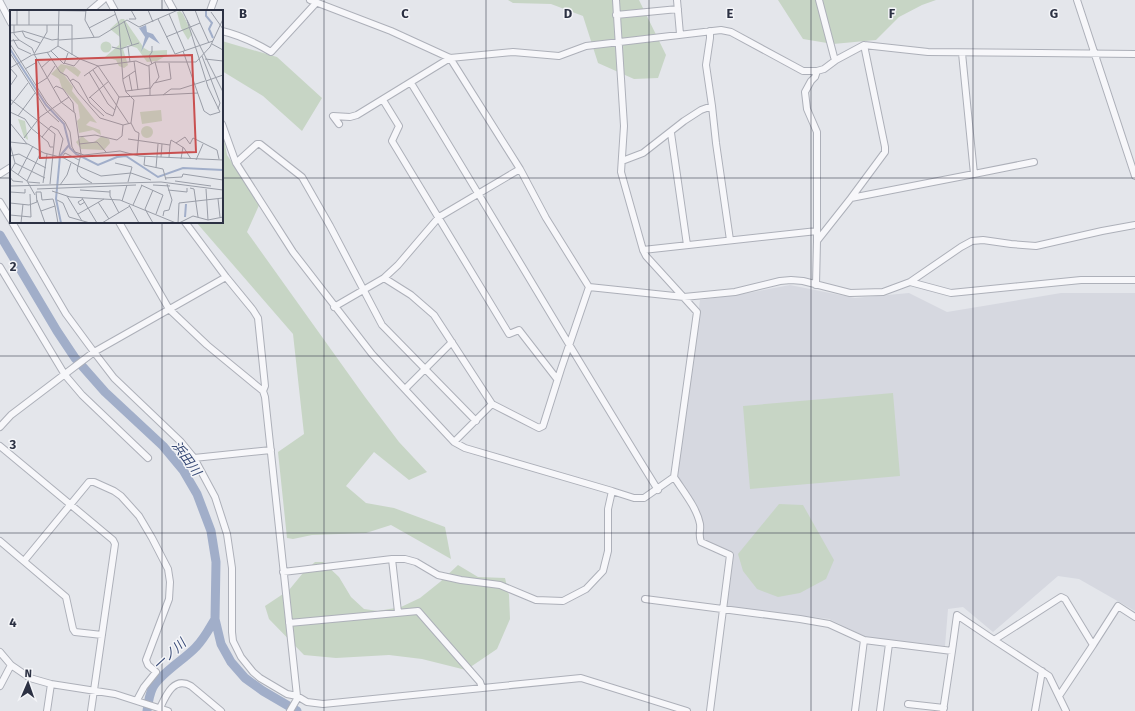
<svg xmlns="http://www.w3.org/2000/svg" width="1135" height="711" viewBox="0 0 1135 711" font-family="'Fira Sans','Noto Sans JP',sans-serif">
	<rect width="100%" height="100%" fill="#e4e6eb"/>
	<path fill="#d6d8e0" d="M790,285L855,298L909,293L947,312L1061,293H1135V611L1079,579L1058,576L993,632L963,607L948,609L945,646L866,637L829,619L727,607L734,553L704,540L701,532L702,523L698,510L677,478L700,300L743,294Z"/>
	<path fill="#c7d5c5" d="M508,0H639L666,55L658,78L634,79L598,63L583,16L551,4L513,3Z
		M778,0H936L922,5L899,17L876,40L833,44L803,39Z
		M222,41L277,57L322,98L302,131L263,96L222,71Z
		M222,129L227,155L260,203L247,232L365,397L399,442L427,472L409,480L374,452L346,486L366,503L394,508L445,527L451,559L391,525L366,533L312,535L293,539L287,538L278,452L304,434L293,334L196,222H222Z
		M893,393L900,476L750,489L743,406Z
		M779,504L803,505L834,560L826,579L800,593L778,597L757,589L743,571L738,554Z
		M315,562H323L339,577L351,597L364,609L378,611L401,607L420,598L440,582L458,565L478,577L505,578L509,595L510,619L497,649L466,670L422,659L389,655L336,658L304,655L269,619L265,606L289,590L303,573Z"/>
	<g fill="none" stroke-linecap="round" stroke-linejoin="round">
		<path stroke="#a1aec9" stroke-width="9" d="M0,235L57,331L75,358L105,392L163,446L183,470L197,494L211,531L216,562L215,619L221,644L231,662L245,678L263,691L297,711
			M147,711C148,703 149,695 153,687C161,673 185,659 196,647C204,639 209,629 215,619"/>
		<g stroke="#adb0b9" stroke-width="8">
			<path id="minor" d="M109,0L115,11
				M168,0L174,11
				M310,0L391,31L450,58L513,52L559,56L586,46L721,30L731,32L803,71H817L824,69L836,60L864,45L928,52L1135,54
				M677,0L680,34
				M819,0L834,57L836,60
				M1077,0L1135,176
				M0,2L11,23
				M90,11L103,0
				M210,11L214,0
				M616,15L678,9
				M222,31C239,35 256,43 271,52L316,3
				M710,31V38L706,65L712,106L716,143L730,240
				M817,71L815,77L811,81L805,92L807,109L817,132V241
				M411,83C494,218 574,355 658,490
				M383,100L399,126L392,141L509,334L519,330L557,379
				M222,124L236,163L293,252L372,354L454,442L465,448L612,491
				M339,124L333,116L350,117L357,115L450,58L520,169L546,218L589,287L684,297L735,292L780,281L791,280L803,281L850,293L883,292L910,282L951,293L1081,280H1135
				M671,133L687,245
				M622,161L643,153L684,121L701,110L712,106
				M236,163L257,144H260L302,177L330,226L382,325L476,421
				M0,174L11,167
				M974,174L1034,162
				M851,198L885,152V147L864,45
				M0,202L11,220
				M12,222L66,314L94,352L114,378L181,442L194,458L215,497L227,534L232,568V632L233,641L241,657L253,672L260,678L287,694L297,696L307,702L323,704L581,678L687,711
				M119,222L169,309L207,345L263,391L265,397L297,696V699L290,711
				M185,222L226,277L253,310L258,318L265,386L263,391
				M643,250L817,231
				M0,267L65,375L82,395L148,458
				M384,278L411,295L434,315L492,404L539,428L543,426L561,369L589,287
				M910,282L961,247L972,241L983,240L1011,244L1036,246L1102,231L1135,225
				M816,285L817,241L851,198L974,174L962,53
				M334,307L384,278L398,265L439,217L520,169
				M405,389L452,342
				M0,427L11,415L94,352L226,277
				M454,442L492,404
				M0,446L113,540L115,544L91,711
				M194,458L271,450
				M674,477C683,491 697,508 700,524C701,532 698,533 701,542L730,555L710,711
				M0,541L66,597L73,629L75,632L102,635
				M392,559L398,612
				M24,561L89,482H94L114,491L121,496L139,516L152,538L168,569L170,582L169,599L146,660L148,665L156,672L144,687L137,700
				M283,572L392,559H405L416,562L438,575L461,580L500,585L536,600L563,601L586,589L603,571L608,551V509L612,491L634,498H644L674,477L697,312L646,256L643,250L621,172L624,126L616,0
				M645,599L800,619L829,624L864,640L952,651L957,615L994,640L1061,597L1065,599L1093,645L1118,606L1135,617
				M289,623L418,611L480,682L482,688
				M994,640L1049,676L1066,711
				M0,652L11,665L30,678L51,684L115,694L168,711
				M0,686L11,665
				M1059,696L1093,645
				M908,704L944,708
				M160,708C166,695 174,676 191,686L221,711
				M47,711L51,684
				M855,711L864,640
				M880,711L889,644
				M943,711L952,651
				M1035,711L1042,671"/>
		</g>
		<use href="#minor" stroke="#f7f7fa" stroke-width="6"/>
	</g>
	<path fill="none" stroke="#2c3143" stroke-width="1" stroke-opacity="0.55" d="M162,0V11M324,0V711M486,0V711M649,0V711M811,0V711M973,0V711M0,178H11M222,178H1135M162,222V711M0,356H1135M0,533H1135"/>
	<g text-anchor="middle" stroke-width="3" stroke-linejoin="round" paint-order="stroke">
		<g font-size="13" font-style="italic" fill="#384a76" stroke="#f4f5f8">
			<text transform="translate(187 458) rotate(54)" y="5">浜田川</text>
			<text transform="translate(169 654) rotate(-43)" y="5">一ノ川</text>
		</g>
	</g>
	<g transform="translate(10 10)">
		<rect width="213" height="213" fill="#e4e6eb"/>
		<path d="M170,1L173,4L182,24L178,30L171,18L167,2ZM111,9H114L134,38L139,41L157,40V45L147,51L137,52L127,38L118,35L113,39L118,55L114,58L109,56L106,50L95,47L109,35L110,27L100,19ZM90.5 37a5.5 5.5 0 1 1 11 0a5.5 5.5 0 1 1-11 0ZM51,54L65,57L71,62L68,67L56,58L53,63L63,77L62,81L87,113L80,111L76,115L90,120L91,125L83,120L69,123L67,111L70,108L68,95L52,78L49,69L41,64ZM151,100L152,111L132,114L130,102ZM8,109L15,111L18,130L14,127ZM131 122a6 6 0 1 1 12 0a6 6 0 1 1-12 0ZM72,126L79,132H84L92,126L99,129L100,133L94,140L71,139L66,132Z" fill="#c7d5c5"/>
		<path d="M136,15L137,22L143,24L150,34L139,27L131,42L135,27L129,18Z" fill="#a1aec9"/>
		<path fill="none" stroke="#a1aec9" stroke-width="2" d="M196,0V6L202,13L199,19L203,28M0,39L36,95L54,114L60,138L66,144L88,155L107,147L116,146L148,167L173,158L213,160M175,207L176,194M51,213L46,189L50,146L59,135"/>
		<path fill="none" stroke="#9a9ea8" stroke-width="1" d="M7,0V15M12,0L76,1M76,0L75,10L84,27M138,0L143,12M172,0L213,82M201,2L213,19M159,4L175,41M119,9H126L121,0M148,9L165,44L203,31M114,11L122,35M190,13L199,33M0,15H62V45M4,15V24L9,30M19,15V0M79,18L106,4M12,21L15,27L30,33M0,23L13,21L42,30L49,29M156,27L190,13L185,0M3,29L8,38L21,44M49,30L89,27L117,10L129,17L168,0M0,31L9,30L22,38L24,43M0,34L37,93L55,112L60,122L62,137L65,142L74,145L110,141L129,146L213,150M202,34L213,40M48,36L70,49L88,56L126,51L138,56L145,52H186L200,37L213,9M102,37L110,39L129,33M118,37L120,52M41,41L54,54L58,43M173,41L194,101L200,105L210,102L198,77L177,10M37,42L50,62L57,66L68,83L90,108L113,115M0,43L37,101L49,112M192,46L210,93L208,99M195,49L213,51M124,51L128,80M54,53L64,56L70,49M142,54L139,46L142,42V36M139,56L140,79M0,58L22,45L39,42L48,36L49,0M0,58L7,66L0,76M31,58L41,49M15,59L27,52M83,60L119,114M79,62L98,94L105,100M119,65L122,81M74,66L88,56L109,87L188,83M113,69L125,61M60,71L63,69L69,73L80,93L94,106M196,71L213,65M145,73L149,67L145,52M26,75L37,68L45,56M43,79L46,76L53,79L63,93L64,102M116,81L140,78M140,85V79L144,73L161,69L159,53M153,85L161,79H170L195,71M80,87L96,103L103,106L109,87M79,88L99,71M0,89L45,124L40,174M0,96L18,73M0,102L15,109L21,118L38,132L40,137H43M8,106L25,83M0,113L17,134M121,113L125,121L129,123L127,145M32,127L41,116L48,120L53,129L49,146M68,127L85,125L107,130L112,126L113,115L121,113L124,90L116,82L113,71L109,14L104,0M14,128L30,107L59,87M118,129L160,135L161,130L166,133L175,127L180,134L183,128L207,140L209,149M0,132L18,134L34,143L54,148L68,156L71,144L65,103L51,92L24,44L37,22V15M166,133L174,138L181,149M0,134L5,153L1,160M69,134L87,132L96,142M0,146L9,144L36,158M135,146L134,155L153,159L156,170M52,147L55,143L69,150M151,147L152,134M159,147L160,135M171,149L173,137M186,150L193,134M5,153L35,168M105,153L122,157L118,172M146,158L148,134M0,159L17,171L25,185M8,165L23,136M0,167L3,171L13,172M155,168L172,167L173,164L213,170M17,171L31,142M165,171L201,176M18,172L30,173M33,173L37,144M82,173L71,167L67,161L68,156L91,166L121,163L141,170M50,175L57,165L61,153M131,175L153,185L146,204M143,175L160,176M0,176L151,172L213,180M180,178L184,179L188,207M27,179L126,175M196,179L198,210M70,180L100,182M100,180V186L109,203M158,180L177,182V178M42,181L60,187L110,190L166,213M0,182L15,183V179M31,182L32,190L43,189L45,196M57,186L72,211M72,188L87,213M73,189L68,192L70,195L75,192M208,189L210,207M27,190L35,213M47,190L53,193L59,207L80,213M112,191L117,175M27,192L26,182H31M88,192L99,209M0,193L19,195L27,192M119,195L129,213M123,195L132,175M135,199L143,180M135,199L143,213M31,201L45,196L48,213M68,204L94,189M0,205L21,207L20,184M153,206L154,201L159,200L162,190L157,174M11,213L13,194M92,213L120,196M168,213L169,193L213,188M169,213L183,206L198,210L213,207"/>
		<path fill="#c95050" fill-opacity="0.15" stroke="#c95050" stroke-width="2" d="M182,45L186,142L30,148L26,50Z"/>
		<rect width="213" height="213" fill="none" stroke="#2c3143" stroke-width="2"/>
	</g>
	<g font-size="13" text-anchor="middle" font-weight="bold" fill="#2c3143" stroke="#f4f5f8" stroke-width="3" stroke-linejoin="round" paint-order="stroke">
		<text x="243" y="18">B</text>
		<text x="405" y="18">C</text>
		<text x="568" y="18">D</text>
		<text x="730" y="18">E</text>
		<text x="892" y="18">F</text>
		<text x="1054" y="18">G</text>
		<text x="13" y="271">2</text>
		<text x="13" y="449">3</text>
		<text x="13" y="627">4</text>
	</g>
	<g transform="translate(28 683) rotate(2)" stroke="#f4f5f8" stroke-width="3" paint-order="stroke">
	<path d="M0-3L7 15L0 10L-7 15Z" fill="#2c3143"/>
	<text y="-6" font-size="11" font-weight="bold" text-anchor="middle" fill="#2c3143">N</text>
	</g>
</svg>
